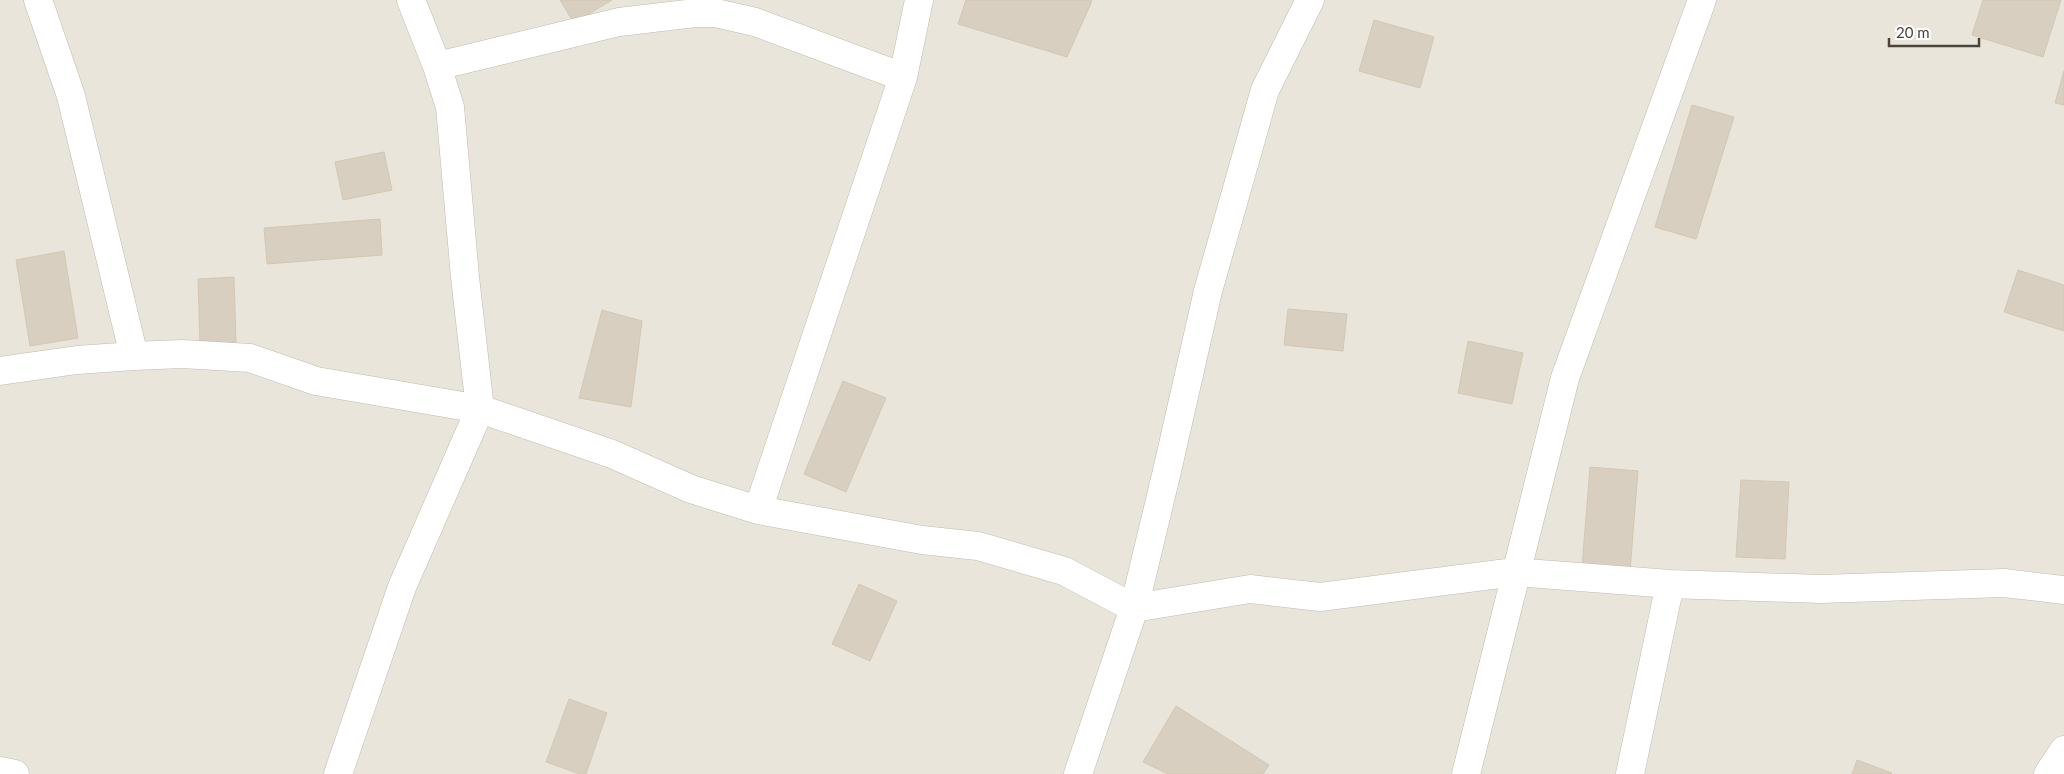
<svg xmlns="http://www.w3.org/2000/svg" width="2064" height="774" viewBox="0 0 2064 774" font-family="Lato,sans-serif">
	<rect width="100%" height="100%" fill="#f6f3ec"/>
	<path fill="#eae5da" d="M0,0H2064V774H0Z"/>
	<path fill="#d8cfc1" stroke="#d3c7b4" d="M560,0H612L574,23Z
		M966,0H1090L1092,1L1067,57L958,24Z
		M1983,0H2061L2043,57L1972,35Z
		M1374,20L1434,37L1420,88L1359,71Z
		M2064,71V105L2055,103Z
		M1692,105L1734,117L1696,239L1655,227Z
		M384,152L392,190L343,200L335,162Z
		M380,219L382,255L267,264L264,228Z
		M64,251L78,338L30,346L16,260Z
		M2018,270L2064,285V331L2004,312Z
		M234,277L236,342L200,344L198,279Z
		M1288,309L1347,314L1343,351L1284,345Z
		M602,310L642,321L631,407L579,398Z
		M1468,341L1523,353L1512,404L1458,393Z
		M843,381L886,398L846,492L804,474Z
		M1590,467L1638,471L1630,571L1582,567Z
		M1741,480L1789,482L1785,559L1736,557Z
		M859,584L897,601L870,661L832,644Z
		M569,699L607,713L586,774H580L546,762Z
		M1176,706L1269,765L1263,774H1168L1143,762Z
		M1857,760L1892,773L1891,774H1852Z"/>
	<g fill="none" stroke-linecap="round" stroke-linejoin="round">
		<g stroke="#c2bbae" stroke-width="29">
			<path id="minor" d="M38,0L71,96L134,356
				M437,66L619,22L695,13H716L755,22L903,77
				M0,371L77,360L134,356L182,354L250,358L316,381L480,409L612,454L691,489L758,510L922,540L978,546L1064,571L1134,608L1250,589L1320,597L1515,572L1670,584L1821,589L2004,583L2064,590
				M758,510L903,77L919,0
				M0,771L15,774
				M338,774L402,587L480,409L465,277L450,107L437,66L411,0
				M1078,774L1134,608L1167,471L1208,291L1265,90L1310,0
				M1466,774L1565,378L1702,0
				M1630,774L1670,584
				M2048,774L2064,750"/>
		</g>
		<use href="#minor" stroke="#fff" stroke-width="28"/>
	</g>
	<path d="M1889 38v8h90v-8" fill="none" stroke="#4b4439" stroke-width="2.5"/>
	<text x="1896" y="38" font-size="15" fill="#4b4439" stroke="#ffffff" stroke-width="4" paint-order="stroke">20 m</text>
</svg>
